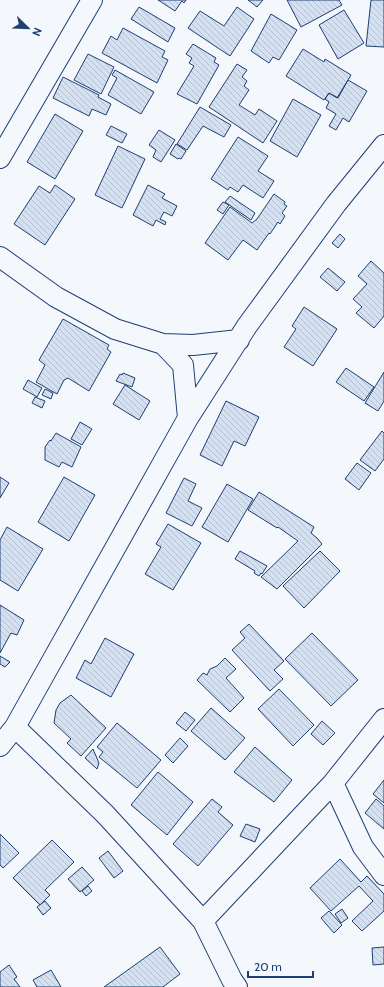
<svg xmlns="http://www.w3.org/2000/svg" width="384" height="987" viewBox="0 0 384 987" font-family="Cabin,sans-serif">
	<defs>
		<pattern id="building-back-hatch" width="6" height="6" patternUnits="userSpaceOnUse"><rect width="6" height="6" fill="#d5e0f0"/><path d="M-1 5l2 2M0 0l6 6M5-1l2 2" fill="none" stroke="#b6c1d1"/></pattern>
	</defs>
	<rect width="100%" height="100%" fill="#f4f7fb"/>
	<path fill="url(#building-back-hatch)" stroke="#1d3f73" d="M158,0H186L184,3L182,1L175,11Z
		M248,0H263L257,7Z
		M287,0H339L342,5L301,27Z
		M371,0H384V47L366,46Z
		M139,7L175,28L168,42L131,19Z
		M237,7L254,19L230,56L188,28L200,11L224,26Z
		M344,10L364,43L338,59L319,25Z
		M271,14L297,30L279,60L273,57L269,63L251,51Z
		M123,28L165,51L162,57L168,60L157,83L102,53L111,36L117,40Z
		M193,44L216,58L214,62L219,65L197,104L177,94L194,66L189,63L192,58L186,54Z
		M303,49L324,62L325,59L351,75L337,98L329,93L324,100L286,76Z
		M88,54L114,67L101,94L74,80Z
		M237,64L247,70L242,77L247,81L244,86L249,90L239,105L255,115L259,109L277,121L263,143L209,107Z
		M115,70L154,92L141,114L108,95L117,78L112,75Z
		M63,77L99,95L98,97L111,104L106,115L92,109L89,116L53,98Z
		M348,80L367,91L349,122L343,118L336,130L329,126L336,114L326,108L329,102L325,99L329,93L338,98Z
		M293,99L321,115L297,157L270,141Z
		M200,107L231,125L224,137L203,126L187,150L177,144Z
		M55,114L83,131L55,179L27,162Z
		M111,126L127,134L122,143L106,135Z
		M159,130L175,140L161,162L153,157L156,150L149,145Z
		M238,137L268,156L258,171L274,181L263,198L243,185L238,192L230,187L228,190L211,179Z
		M176,144L186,151L181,159L179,158L178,159L170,154Z
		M118,146L145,159L122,208L95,195Z
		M55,185L75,199L45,245L14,224L39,186L50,193Z
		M148,185L165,194L162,198L177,206L172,216L164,212L160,219L166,222L165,225L156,220L153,226L133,215Z
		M274,194L285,202L284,204L287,206L282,213L285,216L280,224L278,222L270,234L269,233L257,250L243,240L228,260L205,243L230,207L252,223L257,219Z
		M230,196L255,213L251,220L225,202Z
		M223,202L229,205L223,214L217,210Z
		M340,234L345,239L338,248L332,243Z
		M371,261L384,273V316L374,328L356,313L362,307L353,299L367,284L358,276Z
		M328,268L345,282L337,291L320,277Z
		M304,307L337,329L313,366L284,347L296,329L292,326Z
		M63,319L109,345L107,349L111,352L89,391L68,378L64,380L57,394L36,382L45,365L39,360Z
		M346,368L374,387L364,401L336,382Z
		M384,372V401L378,411L365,403Z
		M123,373L135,378L132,387L116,381L120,374L122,375Z
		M28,380L42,388L37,397L23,389Z
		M125,385L150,401L139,420L113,404Z
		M45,389L53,393L51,399L42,395Z
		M35,397L45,401L42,408L32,403Z
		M226,401L259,417L245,446L234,441L222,466L200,455Z
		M80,422L92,429L82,445L71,439Z
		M382,431L384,433V459L375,471L360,460Z
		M56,433L81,447L72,467L62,462L59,467L45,460V447L50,440L51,441Z
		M357,463L371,473L359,490L345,479Z
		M0,477L9,483L0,498Z
		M64,477L95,495L69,541L38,522Z
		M184,478L196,484L188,501L202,508L192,526L166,513Z
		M227,484L253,499L228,542L202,527Z
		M259,492L314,527L311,533L317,538L322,544L277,589L261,577L298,541L278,527L277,528L248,510Z
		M168,524L201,543L173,590L145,574L161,547L156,544Z
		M7,527L43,549L18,591L0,580V540Z
		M240,551L267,566L262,574L261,573L259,576L254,573L255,571L235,559Z
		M320,551L340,571L304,608L283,586Z
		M0,605L24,620L17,635L11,633L0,653Z
		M249,624L284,661L274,670L283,679L270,691L232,650L245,638L240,632Z
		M312,633L358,680L331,706L285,659Z
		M105,638L134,654L111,697L76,678L85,660L91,664Z
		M0,656L10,662L5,667L0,664Z
		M225,658L236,669L226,678L244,698L230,712L197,680L203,673L207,675L210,669L217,666Z
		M279,689L314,725L293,746L258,709Z
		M71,695L106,728L81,756L67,743L71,739L54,723L56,710L60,703Z
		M211,708L245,738L225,760L191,731Z
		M185,712L195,720L186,731L176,723Z
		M322,721L335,733L323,745L311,734Z
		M117,723L161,760L137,788L99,757L103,752L97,747Z
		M180,738L188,746L173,763L165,755Z
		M255,747L292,780L274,802L234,772Z
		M93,749L99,763L97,769L85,758Z
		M158,772L193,802L167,835L131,805Z
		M384,780V803L373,794Z
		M212,799L222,807L218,812L233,825L198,866L173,844Z
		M376,799L384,806V829L365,813Z
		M246,824L260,829L255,842L240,836Z
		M0,834L19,853L3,868L0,865Z
		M52,840L74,862L45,890L50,895L40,905L13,878Z
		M108,851L123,871L114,878L99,858Z
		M340,859L361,882L367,876L384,894V911L362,931L352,921L373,901L359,886L331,911L310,888Z
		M82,867L94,880L80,892L68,879Z
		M88,886L92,891L86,896L82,891Z
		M45,901L51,908L43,915L37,907Z
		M342,909L348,918L341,923L335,914Z
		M329,911L342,925L334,933L321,918Z
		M160,947L180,974L163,987H104Z
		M384,947V964L373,965L372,948Z
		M9,965L17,977L14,979L20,987H0V972Z
		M51,970L61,987H37L33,980Z"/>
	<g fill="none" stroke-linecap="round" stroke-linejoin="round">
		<g stroke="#1d3f73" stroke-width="22">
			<path id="street" d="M0,158L92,0
				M0,257L56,297L115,329L163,344L193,345L239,340
				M163,344L183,365L188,418
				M15,727L105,814L203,921L232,980L237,987
				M0,746L15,727L188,418L247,326L336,204L384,145
				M333,783L363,847L384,875
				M203,921L333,783L384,719"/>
		</g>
		<use href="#street" stroke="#f4f7fb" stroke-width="20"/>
	</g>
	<g transform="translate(28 28) rotate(113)" stroke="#f4f7fb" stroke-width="3" paint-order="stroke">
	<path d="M0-3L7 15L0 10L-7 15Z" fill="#1d3f73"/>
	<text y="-6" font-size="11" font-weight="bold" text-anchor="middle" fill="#1d3f73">N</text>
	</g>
	<path d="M248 971v6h65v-6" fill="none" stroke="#1d3f73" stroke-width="2"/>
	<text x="254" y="971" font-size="12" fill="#1d3f73" stroke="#f4f7fb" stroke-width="3" paint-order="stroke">20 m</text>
</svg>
